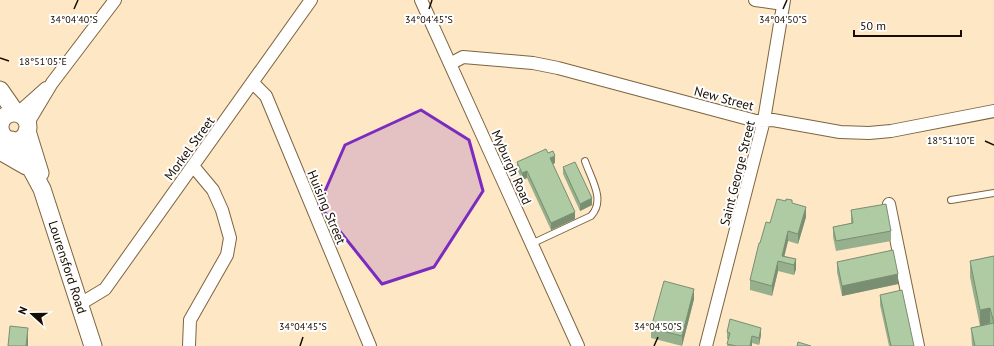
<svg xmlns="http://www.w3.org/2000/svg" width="994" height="346" viewBox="0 0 994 346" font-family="'PT Sans',sans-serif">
	<rect width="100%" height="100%" fill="#fee7c5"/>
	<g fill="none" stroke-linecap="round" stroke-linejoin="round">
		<g stroke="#7e643e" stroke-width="8">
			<path id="lane" d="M951,200L994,193
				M531,244L591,216C606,200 591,179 585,161"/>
		</g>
		<g stroke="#7e643e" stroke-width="14">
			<path id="street" d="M421,0L578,346
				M755,0L783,4
				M450,64L463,57L533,63L558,68L756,121L773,120L840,132L869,133L891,131L994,111
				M253,83L266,96L370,346
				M18,113L46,88
				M28,123L52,83L115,0
				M889,204L918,346
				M80,304L105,289L311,0
				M189,346L190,320L227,255L230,238L222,210L213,190L193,166
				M706,346L764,120L784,0"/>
		</g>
		<g stroke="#7e643e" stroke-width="19">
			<path id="secondary" d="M0,90L16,113
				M0 127a14 14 0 1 1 28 0a14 14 0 1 1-28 0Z
				M27,131L40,173
				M12,140L28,163L42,189L93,346
				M0,151L26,166"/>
		</g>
		<use href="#lane" stroke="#fff" stroke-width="6"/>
		<use href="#street" stroke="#fff" stroke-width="12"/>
		<use href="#secondary" stroke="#fff" stroke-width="17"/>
	</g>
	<path fill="#96af8c" d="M548,153L555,163L553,164L575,219L551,230L527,178L522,180L517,169V162Z
		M563,167L592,205L580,211L563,174Z
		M792,203L806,217L798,244L788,241L784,256L796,259V269L794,275L778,271L772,296L750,290V280L760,243L770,223Z
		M851,210L891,231V241L836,251L833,237V227L851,223Z
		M994,256V346H972L971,328L980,326L970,277V261Z
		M837,262L898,284L842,296L837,272Z
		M880,295L914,346H889L880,305Z
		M694,299L682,346L651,338V328Z
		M727,332L761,335L759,345L752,343V346H727L729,339H727Z"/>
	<path fill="#7a8e72" d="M555,156V163L550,165V158Z
		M527,171V178L522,180V173Z
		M592,198V205L580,211V204Z
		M806,207V217L798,244V234Z
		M575,212V219L551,230V223Z
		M788,231V241L783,262L782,256Z
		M796,259V269L794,275V265Z
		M778,261V271L772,296V286Z
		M898,274V284L842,296V286Z
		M694,289V299L682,346V336Z
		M990,308V323L980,326V310Z
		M28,328V346H26Z
		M761,328V335L759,345V338Z
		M752,336V346H750Z"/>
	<path fill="#aecba3" stroke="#7a8e72" d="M546,149L548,153L553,151L555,156L550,158L575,212L551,223L527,171L522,173L517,162Z
		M575,162L592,198L580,204L563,167Z
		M777,199L786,201V199L792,200V203L806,207L798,234L788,231L782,256L796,259L794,265L778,261L772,286L750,280L759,243H760L766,222L770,223Z
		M886,204L891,231L836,241L833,227L853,223L851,210Z
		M893,250L898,274L842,286L837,262Z
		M994,256V346H975L971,328L994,323L990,308L980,310L970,261Z
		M664,281L694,289L682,336L651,328Z
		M902,290L914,346H891L880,295Z
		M730,319L761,328L759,338L752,336L750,346H736L727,344L730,333L727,332Z
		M10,326L28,328L26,346H8Z
		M798,342L811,346H797Z"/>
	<path fill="#7b2cbf" fill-opacity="0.2" stroke="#7b2cbf" stroke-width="3" stroke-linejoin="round" d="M421,110L469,140L483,191L434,267L382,284L319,205L345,145Z"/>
	<path fill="none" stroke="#170d01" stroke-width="1.5" d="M74,9L78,0M429,9L432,0M783,9L787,0M0,58L9,61M985,141L994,145M300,346L303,337M654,346L658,337"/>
	<g text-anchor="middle" stroke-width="4" stroke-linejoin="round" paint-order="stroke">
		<g font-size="13" fill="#170d01" stroke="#fff">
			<text transform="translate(724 98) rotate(15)" y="5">New Street</text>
			<text transform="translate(189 148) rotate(-54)" y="5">Morkel Street</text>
			<text transform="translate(512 167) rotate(66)" y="5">Myburgh Road</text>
			<text transform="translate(737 173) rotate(-76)" y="5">Saint George Street</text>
			<text transform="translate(327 207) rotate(67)" y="5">Huising Street</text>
			<text transform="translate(68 267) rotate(72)" y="5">Lourensford Road</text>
		</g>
	</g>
	<g font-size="10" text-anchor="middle" fill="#170d01" stroke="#fff" stroke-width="4" stroke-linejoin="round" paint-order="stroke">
		<text x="74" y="23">34°04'40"S</text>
		<text x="429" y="23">34°04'45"S</text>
		<text x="783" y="23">34°04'50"S</text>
		<text x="43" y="65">18°51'05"E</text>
		<text x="951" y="144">18°51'10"E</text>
		<text x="303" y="330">34°04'45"S</text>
		<text x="658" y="330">34°04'50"S</text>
	</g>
	<g transform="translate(32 314) rotate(291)" stroke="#ffffff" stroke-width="3" paint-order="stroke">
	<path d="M0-3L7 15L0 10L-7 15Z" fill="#170d01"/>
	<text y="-6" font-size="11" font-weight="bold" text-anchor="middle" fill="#170d01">N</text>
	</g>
	<path d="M854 30v6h107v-6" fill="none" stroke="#170d01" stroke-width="2"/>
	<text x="860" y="30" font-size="12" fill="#170d01" stroke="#ffffff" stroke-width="3" paint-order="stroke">50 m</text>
</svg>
